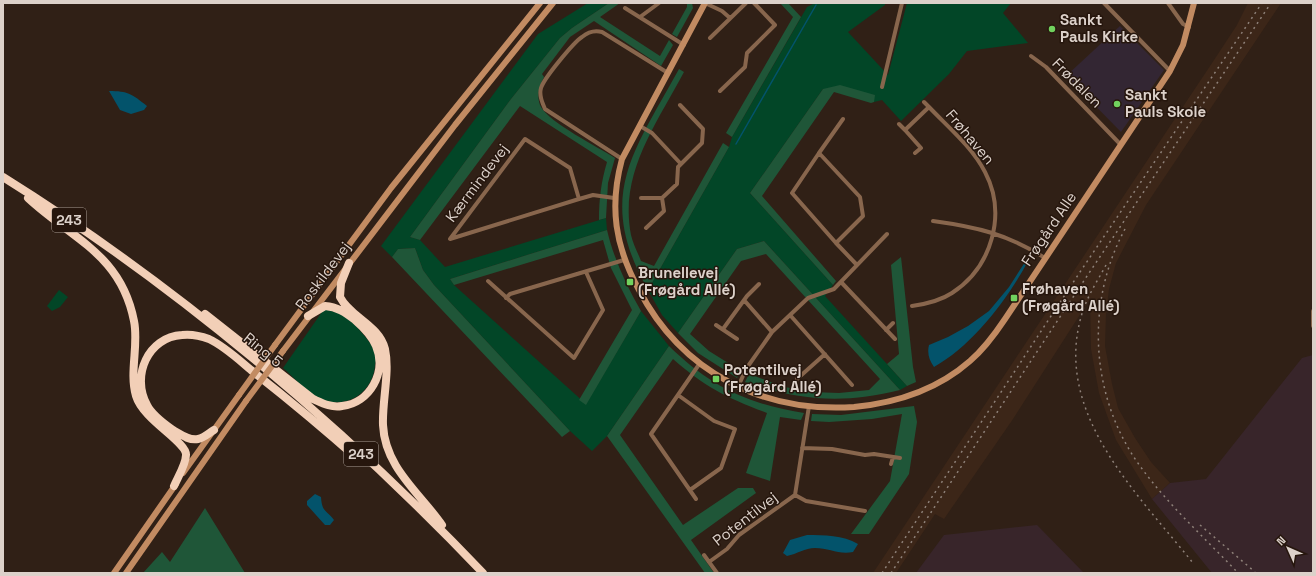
<svg xmlns="http://www.w3.org/2000/svg" width="1316" height="576" viewBox="0 0 1316 576" font-family="'Space Grotesk',sans-serif">
	<rect width="100%" height="100%" fill="#302016"/>
	<path fill="#3c2618" d="M1248,3H1281L1146,205L1116,263L1109,289L1106,314L1105,346L1112,384L1118,408L1135,438L1151,462L1170,483L1152,499L1116,440L1099,393L1091,349L1090,299L1013,419L944,519L935,514L896,573H873L1216,57L1237,25Z"/>
	<path fill="#38252a" d="M1313,355V573H1212L1152,499L1170,483L1206,479L1302,358Z
		M1037,525L1084,573H916L944,535Z"/>
	<path fill="#332633" d="M1120,26L1164,70L1121,132L1066,76Z"/>
	<path fill="#024627" d="M588,3H609L572,28L560,38L511,99L410,237L420,240L445,267L606,218L607,230L450,279L454,285L586,404L641,311L669,346L607,436L592,451L570,431L434,285L423,270L415,248L398,249L392,257L381,246L538,34Z
		M815,3H885V5L848,32L888,75L907,3H1011L1003,13L1028,43L967,51L949,74L901,121L882,100L874,102V95L823,89L750,193L833,285L825,296L907,386L900,390L764,241L737,249L678,333L662,315L648,290L729,147L732,137L807,7Z
		M59,290L68,297L60,307L52,311L47,306Z
		M324,309C330,311 337,312 342,314C351,319 373,344 376,353C377,357 376,361 375,365C373,391 349,409 323,400C308,395 295,378 283,368Z"/>
	<path fill="#1f5638" d="M609,3H620L600,17L660,56L669,40L673,45L661,66L594,21L570,37L542,74L544,77C539,87 536,97 541,107C550,123 598,147 615,158L608,183L606,218L599,220C599,200 601,182 607,162L520,106L420,240L410,237L511,99L560,38L572,28Z
		M687,3H692L693,8L677,37L672,34L687,7Z
		M780,3H788L801,17L732,137L726,133L793,17Z
		M679,69L684,72C656,125 619,173 631,235C633,244 638,253 641,261L654,266L723,143L729,147L648,290C595,196 633,153 679,69Z
		M840,85L875,95L874,102L871,103L834,92L762,196L836,281L833,285L750,193L823,89Z
		M607,230C614,259 626,285 641,311L586,405L579,400L632,310L611,268L603,240L454,285L450,279Z
		M764,241L900,390C845,404 798,401 745,382L749,374L785,387L811,392L839,393L869,390L880,379L766,254L741,261L690,334L709,351L741,371L737,378L698,353L678,333L737,249Z
		M415,248L423,270L434,285L570,431L562,437L392,257L398,249Z
		M901,257L913,367L916,382L907,386L887,364L899,354L891,265Z
		M669,346C710,386 747,404 804,413L801,420L780,417L770,481L746,473L767,413C727,398 705,387 673,359L620,435L683,525L738,488H753L756,493L691,540L714,573H705L607,436Z
		M914,406L917,422L909,474L869,534H851L890,481L902,414L872,419L829,422L811,421L812,414L841,415Z
		M205,508L245,573H143L162,552L170,562Z"/>
	<path fill="#03536b" d="M109,91C128,91 132,94 147,106L144,110L131,114L120,110Z
		M1027,259V263C1007,300 972,346 934,367C929,360 927,353 929,345L948,337L968,326L989,311L1009,287Z
		M315,494L321,497C322,513 327,510 334,520L330,525H325L307,505V501Z
		M807,535C824,535 843,535 858,544L853,552C839,555 829,548 815,548C805,548 797,554 787,556L783,553L790,540Z"/>
	<g fill="none" stroke-linecap="round" stroke-linejoin="round">
		<path stroke="#03536b" stroke-width="1.5" d="M736,144L816,5"/>
		<path stroke="#88664d" stroke-width="4" d="M705,3L722,11L730,18
			M1104,3L1170,71
			M1168,3L1183,24L1189,27
			M625,8L684,45
			M640,17L659,3
			M710,38L746,3
			M1031,56L1046,67L1121,145
			M882,87L902,3
			M720,91L745,67L747,53L775,25L754,3
			M924,102L929,107
			M843,119L819,153L860,197L863,216L836,243L857,265
			M899,124L905,130
			M640,126L652,133L681,164L702,143L703,129L680,105
			M819,153L792,193L836,243
			M622,159L545,109C542,102 539,95 541,88C544,78 574,42 582,37C588,32 595,30 602,32L668,73
			M641,198H662L677,184L678,167L681,164
			M579,199L570,168L525,139L450,239L579,199L593,195L614,198
			M933,221C977,227 1007,234 1045,258
			M646,228L664,211L662,198
			M488,281L574,358L603,310L586,272
			M841,282L895,339
			M506,298L510,294L624,260
			M744,300L772,332
			M912,306C926,304 940,301 952,293C992,267 1007,214 985,172C972,147 948,127 929,107L905,130L921,148L915,153
			M1313,311V326
			M790,315L852,385
			M716,325L737,339
			M723,329L747,296L759,284
			M886,330L893,323
			M797,379L825,354
			M738,387L746,369L772,332L808,298L834,289L887,234
			M678,395L714,421L735,429L721,468L690,490
			M802,448L832,449L865,455L874,454L900,458
			M891,464L893,457
			M795,495L806,501L865,511
			M696,499L651,434L700,363
			M704,555L717,573
			M709,562L727,549L739,535L795,495L809,406"/>
		<path stroke="#c28b62" stroke-width="6" d="M705,3L622,159C609,207 615,246 639,290C682,372 762,413 854,407C896,403 937,390 970,361C984,349 995,334 1005,319L1170,71L1183,45L1194,3
			M275,345L391,188L540,3
			M283,351L455,125L553,3
			M183,473L239,395
			M114,573L176,484
			M126,573L246,401"/>
		<path stroke="#f2cfb7" stroke-width="8" d="M3,177C176,285 342,425 483,573
			M28,198C72,239 121,254 134,321C139,345 129,372 136,396C143,420 187,442 186,455C186,464 178,477 174,486
			M349,263L341,283L340,297C350,317 379,325 385,349C390,372 382,401 383,425C385,468 420,493 442,525
			M205,314L313,399C322,403 331,408 342,406C370,403 387,372 376,346C372,336 363,327 355,320C345,312 337,307 325,306L308,316
			M214,430C209,433 204,438 198,439C189,441 180,434 173,430C163,423 152,415 147,405C131,376 148,337 182,335C191,334 201,336 209,339C224,346 238,359 251,370C288,399 324,429 360,461"/>
		<path stroke="#8f827a" stroke-width="1.5" stroke-dasharray="2 4" stroke-linecap="butt" d="M1125,229C1085,303 1090,397 1140,466C1168,505 1205,538 1238,573
			M1106,265C1097,282 1086,298 1081,317C1054,414 1137,493 1193,563
			M1200,525L1255,572
			M882,573L1080,272L1262,3
			M891,573L1087,276L1271,3"/>
		<path stroke="#c28b62" stroke-width="6" d="M239,395L275,345
			M246,401L283,351"/>
	</g>
	<g fill="#71d25e" stroke="#26160d" stroke-width="1.5">
		<circle cx="1052" cy="29" r="4"/>
		<circle cx="1117" cy="104" r="4"/>
		<rect x="626" y="278" width="8" height="8" rx="2"/>
		<rect x="1010" y="294" width="8" height="8" rx="2"/>
		<rect x="712" y="375" width="8" height="8" rx="2"/>
	</g>
	<g text-anchor="middle" stroke-width="3" stroke-linejoin="round" paint-order="stroke">
		<g fill="#26160d" stroke="#a59991" stroke-width="1">
			<rect x="52" y="208" width="34" height="24" rx="3"/>
			<rect x="344" y="442" width="34" height="24" rx="3"/>
		</g>
		<g font-size="14" font-weight="bold" fill="#dcd1ca">
			<text x="69" y="225">243</text>
			<text x="361" y="459">243</text>
		</g>
		<g font-size="15" font-weight="bold" fill="#dcd1ca" stroke="#26160d" text-anchor="start">
			<text x="1060" y="25">Sankt<tspan x="1060" dy="17">Pauls Kirke</tspan></text>
			<text x="1125" y="100">Sankt<tspan x="1125" dy="17">Pauls Skole</tspan></text>
			<text x="638" y="278">Brunellevej<tspan x="638" dy="17">(Frøgård Allé)</tspan></text>
			<text x="1022" y="294">Frøhaven<tspan x="1022" dy="17">(Frøgård Allé)</tspan></text>
			<text x="724" y="375">Potentilvej<tspan x="724" dy="17">(Frøgård Allé)</tspan></text>
		</g>
		<g font-size="15" fill="#dcd1ca" stroke="#26160d">
			<text transform="translate(1077 83) rotate(45)" y="5">Frødalen</text>
			<text transform="translate(970 137) rotate(50)" y="5">Frøhaven</text>
			<text transform="translate(477 183) rotate(-53)" y="5">Kærmindevej</text>
			<text transform="translate(1049 229) rotate(-56)" y="5">Frøgård Alle</text>
			<text transform="translate(323 276) rotate(-53)" y="5">Roskildevej</text>
			<text transform="translate(263 350) rotate(39)" y="5">Ring 5</text>
			<text transform="translate(745 519) rotate(-38)" y="5">Potentilvej</text>
		</g>
	</g>
	<rect width="1316" height="576" fill="none" stroke="#dcd1ca" stroke-width="8"/>
	<g transform="translate(1288 548) rotate(315)" stroke="#26160d" stroke-width="3" paint-order="stroke">
	<path d="M0-3L7 15L0 10L-7 15Z" fill="#dcd1ca"/>
	<text y="-6" font-size="11" font-weight="bold" text-anchor="middle" fill="#dcd1ca">N</text>
	</g>
</svg>
